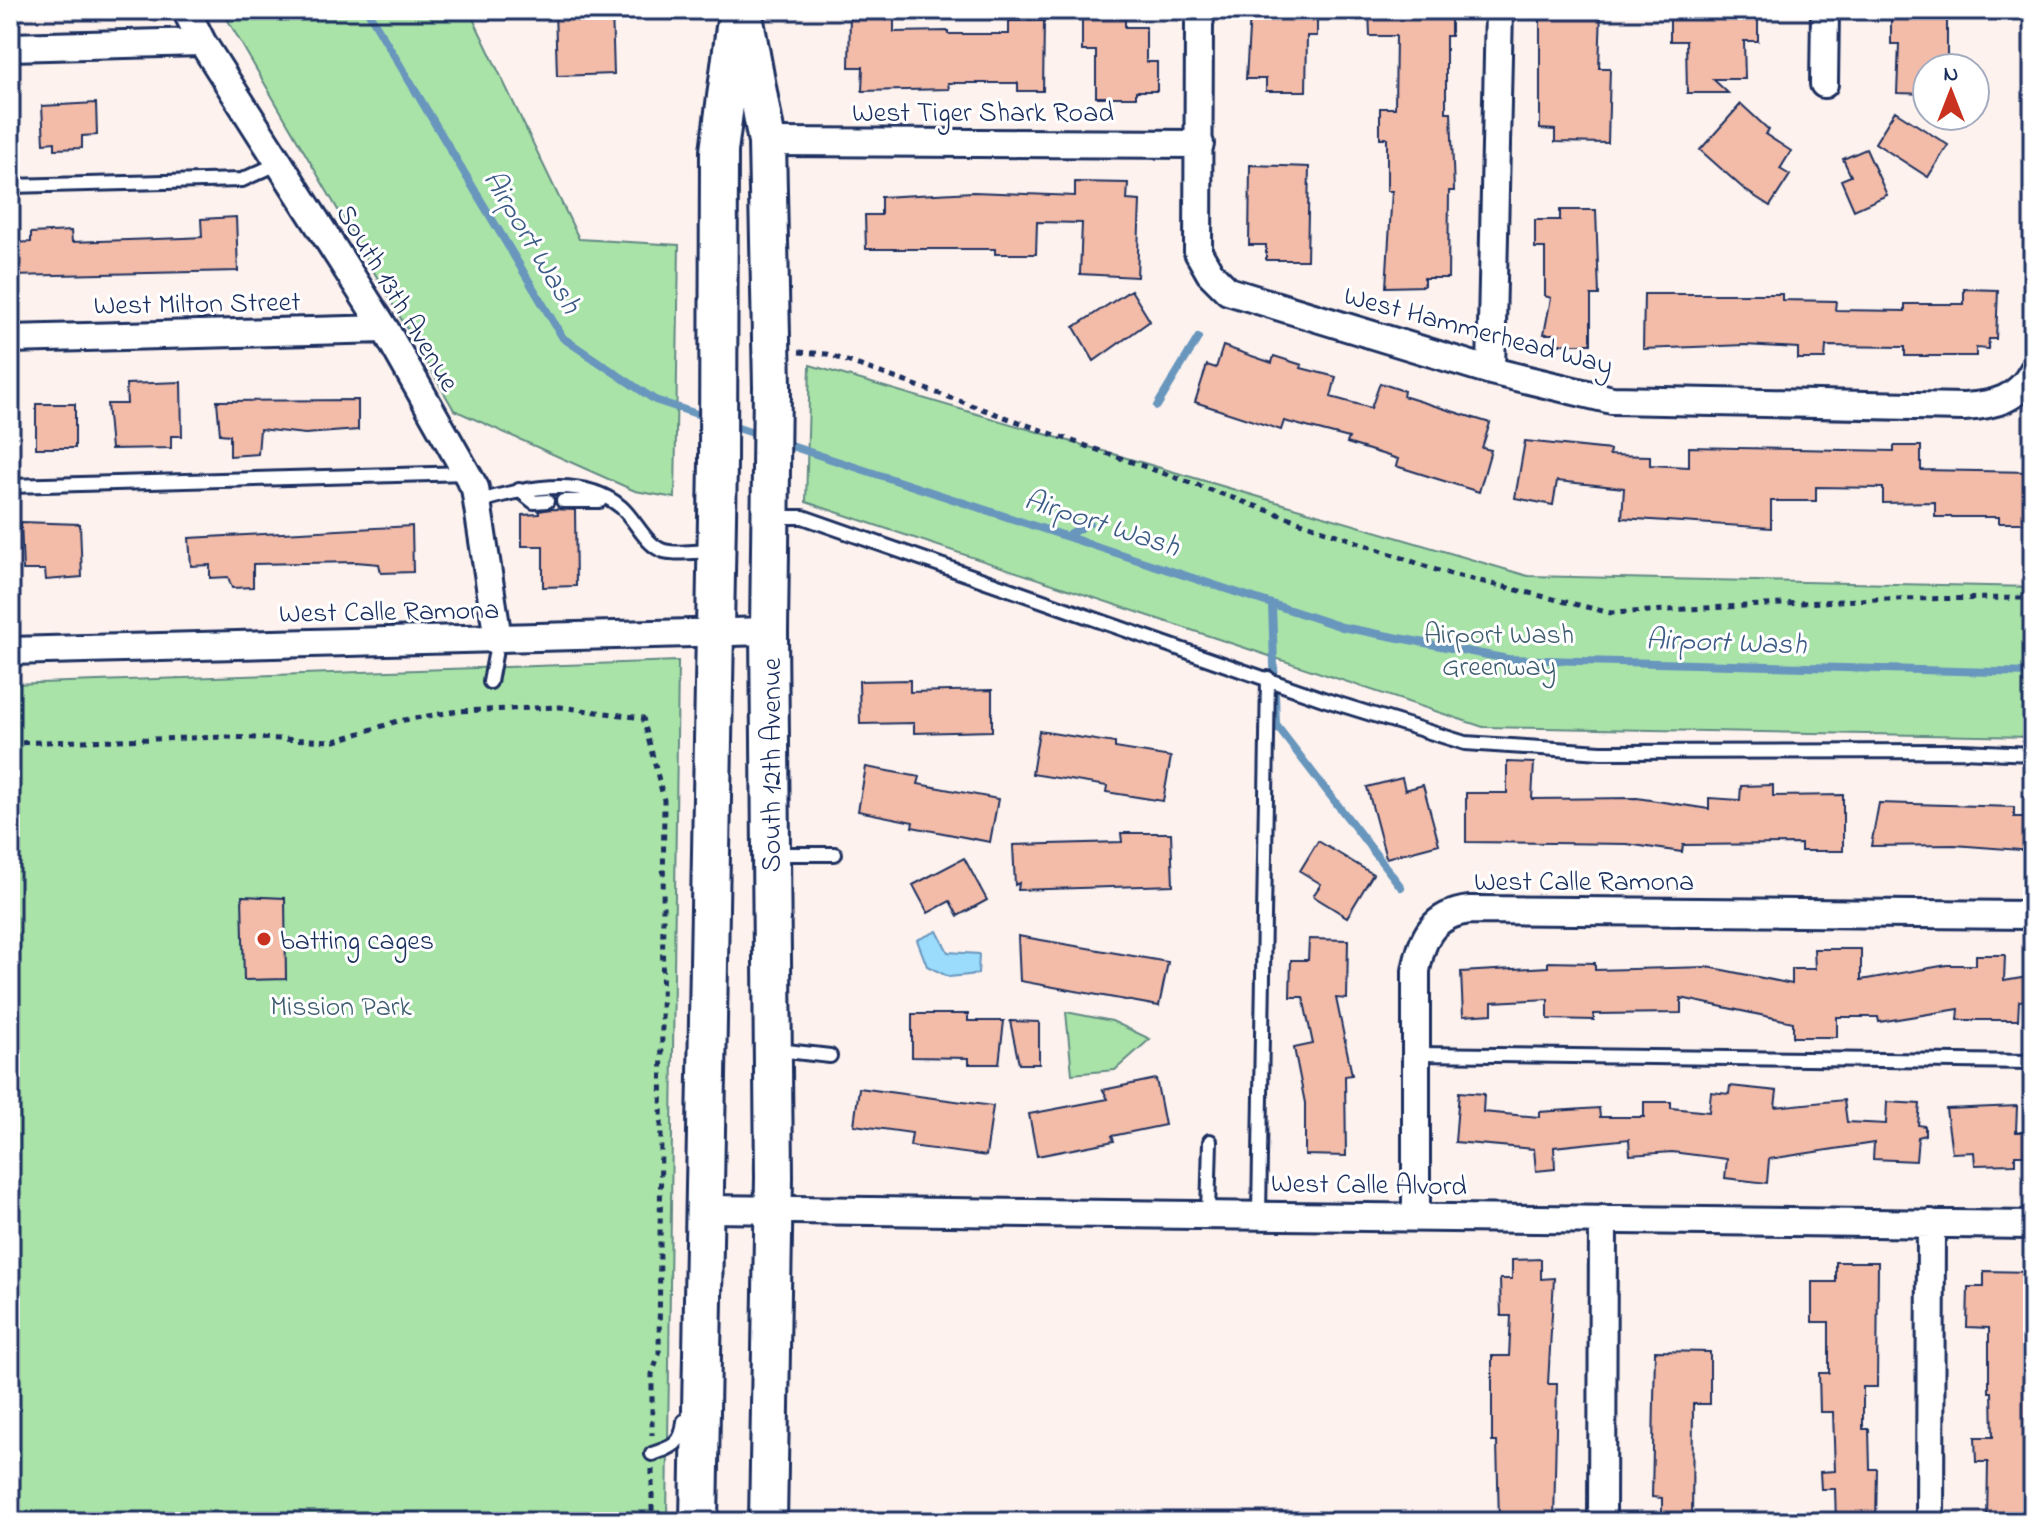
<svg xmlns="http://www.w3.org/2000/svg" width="2043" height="1532" viewBox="0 0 2043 1532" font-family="'Indie Flower',sans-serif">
	<rect width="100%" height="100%" fill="#fdf2ee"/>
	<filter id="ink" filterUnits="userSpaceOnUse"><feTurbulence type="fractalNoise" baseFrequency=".0125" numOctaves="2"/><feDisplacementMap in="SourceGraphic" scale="16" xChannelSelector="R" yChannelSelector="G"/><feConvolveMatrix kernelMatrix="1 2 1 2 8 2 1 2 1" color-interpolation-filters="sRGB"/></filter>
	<g filter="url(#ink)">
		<path fill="#a9e3a8" stroke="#628983" stroke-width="2" d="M222,10H469L579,239L679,245L675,498L635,491L454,410Z
			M810,365L1528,576L2033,587V737L1483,727L806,502Z
			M678,661L667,1522H10V684Z
			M1066,1012L1112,1021L1150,1039L1115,1070L1072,1074Z"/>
		<path fill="#9bdbfc" stroke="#6896bd" stroke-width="2" d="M937,931L948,952L979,954L978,974L949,977L927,966L917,940Z"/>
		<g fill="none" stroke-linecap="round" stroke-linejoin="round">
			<path stroke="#6896bd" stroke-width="8" d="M367,10L563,338L655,400L709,418
				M1157,406L1198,338
				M726,424L762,436
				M782,443L1342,627L1508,659L2033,673
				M1066,536L1089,523
				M1272,604L1276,725L1401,887"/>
		</g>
		<path fill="#f3bca8" stroke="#1b2f5e" stroke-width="2" d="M555,10H612L614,74L557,76Z
			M1274,10H1317V36H1307L1306,91H1266V79H1246L1250,13H1274Z
			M1369,10L1451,12V36H1446V112H1451L1454,191H1449L1448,278H1424V286L1386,287L1392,191H1387V138H1380V108H1395L1396,36H1370Z
			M1540,10H1601L1599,68H1610L1608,143L1555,142V130L1540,129Z
			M1670,10L1758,13V41H1744L1745,79H1713L1728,93H1687L1686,41H1670Z
			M1912,10H1947V68H1927V94L1897,93L1899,44H1891V16H1912Z
			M850,14L894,15V32L948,31V34H1009V21H1044L1043,91H1018V83H948L949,89L862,91L863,67H849Z
			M1082,18H1125V27H1146V62H1157V91H1136V97H1096V51H1082Z
			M96,103L97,135L82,136V148L55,149V142L44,143L42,106Z
			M1741,104L1769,130L1765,134L1791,151L1780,169L1790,175L1770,206L1745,190L1700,150Z
			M1895,111L1948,145L1928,177L1875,143Z
			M1866,149L1887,195L1854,210L1841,180L1851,176L1843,159Z
			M1250,165L1309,167L1307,260H1266V245H1249Z
			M1075,182L1128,183L1127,200L1140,201L1137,277L1080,274L1082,223L1037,222L1036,254H995V249H866L865,215H881V197L973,192L1075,196Z
			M1560,210H1596L1599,295H1591V344H1556V334H1544L1551,298L1545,296V248H1535V220H1560Z
			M236,217L238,271L11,276L10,243L31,242V233L71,231L72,242L184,238L202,237L201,219Z
			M1964,289L1998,290L1996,339H1989L1988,349L1976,348V356H1905V347L1826,346L1825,359H1798V348L1745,345L1643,349L1644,294H1782V300L1836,301L1835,310L1905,311V304H1964Z
			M1131,290L1150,321L1094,361L1074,327Z
			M1223,346L1272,363L1274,356L1302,365L1301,368L1336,377L1331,397L1371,408L1380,383L1404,391L1403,396L1490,423L1482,448L1491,450L1479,492L1396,466L1398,459L1347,443L1349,438L1284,421L1281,430L1195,402L1207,365L1216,368Z
			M181,382L182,436H171V448L111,449L107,404H127L126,384Z
			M358,400V430L305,434L260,429L258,454L230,456V435L220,434L217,401Z
			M36,404H75V448H36Z
			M1525,441L1610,450L1609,455L1650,456V465L1689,467V447L1894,451V446H1921V470L2033,472V523H1999V517H1935V502L1883,503V488L1816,487V501H1771V528L1622,518L1624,488L1557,481L1553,505L1515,498Z
			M551,509L575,510L576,586L543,587V546H522V515L539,514V511Z
			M21,522L80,524L82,577L46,580L45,570H23Z
			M412,526L413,572L381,573L379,564L356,562L253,564V587L232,588L228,577L210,578V565L191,566L189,538Z
			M910,680V692L992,690V731L914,733V723L860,724L859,681Z
			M1039,731L1115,743V748L1171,757L1163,801L1106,792L1107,786L1032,774Z
			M1507,762L1534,763L1532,799L1637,798L1709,809V798L1740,800L1741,786L1773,785V796L1843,795V851H1801V844L1683,845L1682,852L1627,844L1466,842V793H1507Z
			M866,767L920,777L918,784L998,799L990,842L912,827L913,822L858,811Z
			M1402,778L1405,790L1423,785L1439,844L1386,858L1367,787Z
			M1879,803L2014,807V817H2033V851L1954,845L1871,846Z
			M1121,833H1171L1173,885L1018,890L1019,883L1015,885L1013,845L1122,842Z
			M1318,841L1373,874L1347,917L1313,896L1321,884L1300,871Z
			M964,858L987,900L958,916L950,901L928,913L913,885Z
			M242,896L285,898L286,979L244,980Z
			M1018,936L1168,962L1159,1006L1020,981Z
			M1309,939L1348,940L1347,999L1336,998L1352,1075L1345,1076L1346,1156L1305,1155V1103L1294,1048L1313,1044L1303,997H1290L1291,960H1308Z
			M1814,949H1861V980L1947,965H1976V955H2005L2004,981L2033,976V999L2019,1001L2018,1020H1958L1959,1009L1879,1022L1878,1017H1837V1037H1793V1022L1681,998V1013L1594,1014V1020L1548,1019V999L1492,1002V1014L1463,1016L1461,972L1548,967V962L1595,963V970L1708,967L1792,984V969H1815Z
			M912,1014H968V1021H1004L999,1064H969V1058L912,1057Z
			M1010,1021L1039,1022V1064H1019Z
			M1156,1079L1165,1125L1112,1136L1114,1141L1037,1156L1029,1114L1108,1099L1103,1090Z
			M1730,1086L1777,1091L1775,1107L1844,1100L1847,1122L1886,1124L1887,1102L1920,1104L1918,1125L1925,1126V1135L1918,1137L1916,1161L1873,1159L1874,1143L1769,1159L1767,1183L1725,1178L1727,1159L1672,1152L1630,1155L1629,1139L1554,1147L1555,1169L1536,1171L1534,1149L1455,1142L1459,1092L1484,1094L1483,1112L1539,1117V1112L1599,1108L1600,1117H1644V1102H1671V1108L1709,1112L1711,1092L1729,1094Z
			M859,1088L993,1106L986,1156L910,1146L912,1133L854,1125Z
			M2017,1106L2016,1132H2033V1155H2015V1164L1975,1165L1974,1152L1952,1153L1946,1109Z
			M1541,1259V1279L1554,1278L1548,1384H1557L1554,1521L1499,1522L1497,1442H1492V1356H1509L1511,1316H1501L1500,1279H1512V1260Z
			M1836,1262H1878L1877,1387H1863V1429H1869L1870,1469H1877L1876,1522H1836L1835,1489H1821L1820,1472L1835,1471L1833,1412H1820L1819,1373H1829V1322H1812V1282H1836Z
			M1984,1271L2033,1272V1379H2028L2030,1454H2026L2025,1522H1987L1988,1462H1976L1975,1437H1993L1992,1392H1989V1328L1967,1327L1968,1287H1984Z
			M1655,1351L1710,1352V1404H1693L1692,1522H1662V1498L1652,1497Z"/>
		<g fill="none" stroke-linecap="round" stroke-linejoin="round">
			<g stroke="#1b2f5e" stroke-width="18">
				<path id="service" d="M10,186L242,180L279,163
					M10,486L467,473
					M519,490L534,502L547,501
					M563,501H600
					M477,502C520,489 582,474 621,507C635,519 646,546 664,551C678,555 699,551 714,551
					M774,517H803L1326,700L1465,743L1601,752L1962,751L2033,754
					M490,682L498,639
					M774,854H835
					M778,1050L830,1056
					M1417,1054L2033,1062
					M1208,1213L1210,1141
					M1259,1214L1268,678
					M652,1454C673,1447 682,1444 684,1421"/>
			</g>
			<g stroke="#1b2f5e" stroke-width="32">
				<path id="minor" d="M186,10L202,42L385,329L475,488L498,639
					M1202,10L1199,24L1198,252L1210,273L1228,291L1491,371L1612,400L1964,407C1994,405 2018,400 2033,371
					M10,47L202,42
					M1824,84L1825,10
					M767,142L1200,144
					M10,339L385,329
					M1491,371L1499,10
					M10,651L769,631
					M705,1209L2033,1225
					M1416,1216V971C1422,937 1433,914 1470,910L2033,915
					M1602,1522L1603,1219
					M1930,1522L1931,1223"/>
			</g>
			<g stroke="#1b2f5e" stroke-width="42">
				<path id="secondary" d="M743,10L767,142L772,387L769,631L774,1177L768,1522
					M699,1522L718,462L719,151L735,27"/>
			</g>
			<path stroke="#1b2f5e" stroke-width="5" stroke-dasharray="6 6" stroke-linecap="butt" d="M799,352L827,354L1439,571L1611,613L1878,599L2033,598
				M10,743L227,737L335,741L398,721L458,711L560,707L643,718L664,800L659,1355L652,1374V1435
				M652,1469V1522"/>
			<use href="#service" stroke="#fff" stroke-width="12"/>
			<use href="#minor" stroke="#fff" stroke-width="26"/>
			<use href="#secondary" stroke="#fff" stroke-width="36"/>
		</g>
	</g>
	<circle fill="#c8321e" stroke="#fff" stroke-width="3" cx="264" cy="939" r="8"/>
	<g text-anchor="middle" stroke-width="6" stroke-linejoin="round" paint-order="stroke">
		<g font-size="28" fill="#1b2f5e" stroke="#fff">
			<text x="983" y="121">West Tiger Shark Road</text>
			<text transform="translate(399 297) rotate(59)" y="10">South 13th Avenue</text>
			<text transform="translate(197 302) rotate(-1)" y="10">West Milton Street</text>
			<text transform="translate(1479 329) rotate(15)" y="10">West Hammerhead Way</text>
			<text transform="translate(389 610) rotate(-1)" y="10">West Calle Ramona</text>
			<text transform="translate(770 765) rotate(-90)" y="10">South 12th Avenue</text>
			<text x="1584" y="890">West Calle Ramona</text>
			<text transform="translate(1369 1183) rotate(1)" y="10">West Calle Alvord</text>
		</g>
		<g font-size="28" fill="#3e5c70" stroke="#fff">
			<text x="1499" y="643">Airport Wash<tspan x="1499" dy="32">Greenway</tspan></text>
			<text x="341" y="1015">Mission Park</text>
		</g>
		<g font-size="28" fill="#1b2f5e" stroke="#fff" text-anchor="start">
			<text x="280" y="949">batting cages</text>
		</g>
		<g font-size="30" font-style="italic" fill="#3b5a86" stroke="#fff">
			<text transform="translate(533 241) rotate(59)" y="10">Airport Wash</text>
			<text transform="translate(1102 522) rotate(18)" y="10">Airport Wash</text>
			<text transform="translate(1726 641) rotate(2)" y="10">Airport Wash</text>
		</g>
	</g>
	<rect width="2043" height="1532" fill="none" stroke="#fff" stroke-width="40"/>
	<rect x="20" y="20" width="2003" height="1492" fill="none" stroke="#1b2f5e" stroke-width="3" filter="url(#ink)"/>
	<g transform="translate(1951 92)"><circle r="38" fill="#ffffff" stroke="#a4acbf" stroke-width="2"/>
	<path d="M0-6L14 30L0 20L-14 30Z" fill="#c8321e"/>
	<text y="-12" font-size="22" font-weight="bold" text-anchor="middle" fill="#1b2f5e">N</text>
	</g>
</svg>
